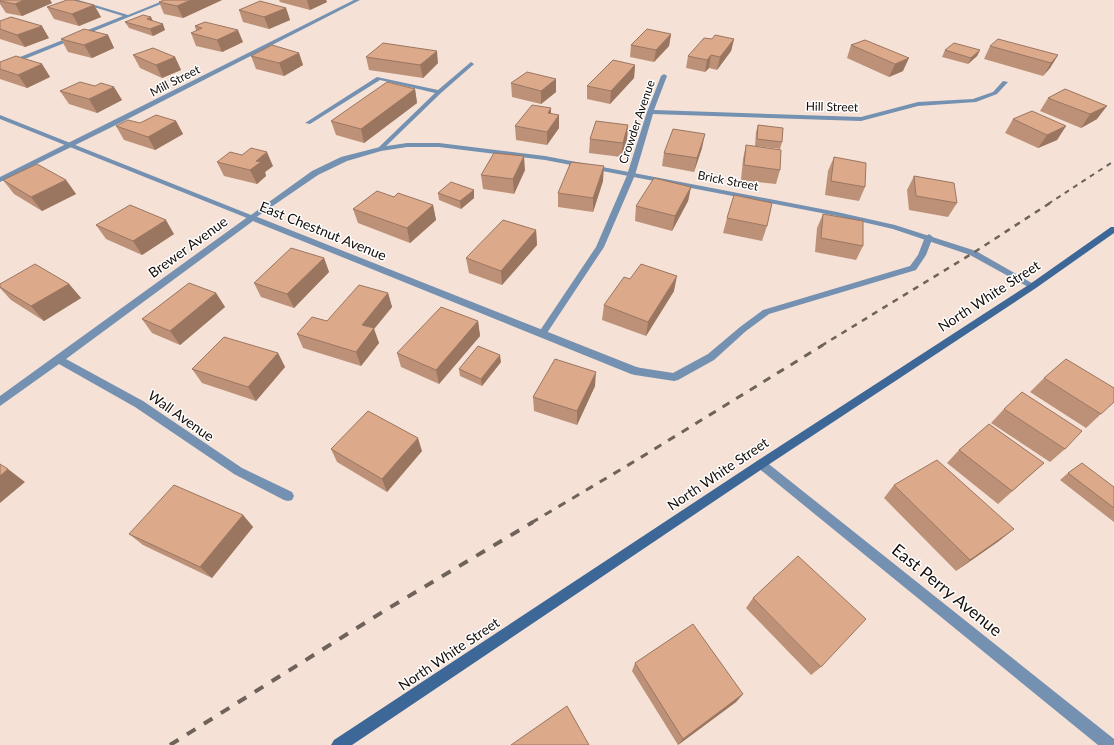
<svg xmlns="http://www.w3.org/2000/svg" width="1114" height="745" viewBox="0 0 1114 745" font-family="Lato,sans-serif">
	<rect width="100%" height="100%" fill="#f5e1d5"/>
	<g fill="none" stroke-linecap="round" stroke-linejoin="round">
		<path fill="#7491b2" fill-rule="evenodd" d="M471,62L474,64L473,65L441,93L382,150L377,149L435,93L380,80L310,124L305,123L377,77L438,90Z
			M628,173H634L635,175L604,247L545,336H539L537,334L539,332L596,247Z
			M929,234L933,237L926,255L916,270L769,314L746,331L714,360L678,380L674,381L635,375L631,374L630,371L631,368L635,367L673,373L708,354L740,327L763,310L910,266L918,255L925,237Z"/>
		<path fill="#7491b2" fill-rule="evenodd" d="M71,0H78L128,15L165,0H171L0,69V65L123,16Z
			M354,0H360L118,124L0,182V177Z
			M664,74L667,76L654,110L861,117L918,102L973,99L993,92L1003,81L1008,82L997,94L976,102L918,106L861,121L653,114L635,175L634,177H628L627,175L647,112L661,76Z
			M249,216H255L639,368L640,371L639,374H631L253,221L66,359L143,401L242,468L292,492L294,496L292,500L288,501L284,500L234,474L135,407L59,364L0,406V396Z
			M761,459L765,461L1114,739V745H1098L757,467L755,464L757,461Z"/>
		<path fill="#7491b2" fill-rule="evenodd" d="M0,115L251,215L312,171L341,157L380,147L407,143H439L545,156L837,212L895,225L976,251L1037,286L1033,289L1030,288L970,255L893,229L837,216L545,160L439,147H407L381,151L347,161L318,175L252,220L0,119Z"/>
		<path fill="#3d6797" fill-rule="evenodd" d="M1111,227H1114V233L1036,288L765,467L352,745H331L334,740L757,461L1030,284Z"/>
		<path stroke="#6e625a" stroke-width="2" stroke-dasharray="5 5" stroke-linecap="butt" d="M1048,204L1114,161"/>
		<path stroke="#6e625a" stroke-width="2.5" stroke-dasharray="6 6" stroke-linecap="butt" d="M821,346L973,253L1050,203"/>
		<path stroke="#6e625a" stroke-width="3" stroke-dasharray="8 8" stroke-linecap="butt" d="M531,523L635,461L823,345"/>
		<path stroke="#6e625a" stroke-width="4" stroke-dasharray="10 10" stroke-linecap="butt" d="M170,745L384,611L533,522"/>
	</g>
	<path fill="#bd9178" d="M0,0H50L52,3L22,16L6,13L0,4Z
		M222,0L183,18L164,14L159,2Z
		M279,0H326L327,2L310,10L280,2Z
		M94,5L101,17L79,26L54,19L47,7Z
		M286,8L290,20L269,29L243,22L239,10Z
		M151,17L153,21L165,30L153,36L129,28L125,22Z
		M0,21L49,38L25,47L0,39Z
		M205,22L243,42L222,52L196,46L191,33L196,31L195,26Z
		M671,34L669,46L654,62L630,57L631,45Z
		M108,35L114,48L92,58L68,52L61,39Z
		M734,39L731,51L717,70L709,68L705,72L686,68L688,56Z
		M865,40L903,71L889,77L847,58L851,45Z
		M990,46L1058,55L1050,68L1043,76L984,59Z
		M945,50H980L977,56L968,64L942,57Z
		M299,53L303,65L284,76L256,69L251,56Z
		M133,55L175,57L181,70L162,78L140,68Z
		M366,57L438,63L423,78L369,70Z
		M0,62L42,64L50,77L27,88L0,79Z
		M635,65L634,78L610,104L587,99V86Z
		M511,83L556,92L541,104L512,97Z
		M95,86L114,87L122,100L97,113L69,104L60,91Z
		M415,89L417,103L364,143L336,135L331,121Z
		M1065,89L1097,119L1081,128L1040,111L1048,98Z
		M559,115V128L547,145L516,140L515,126Z
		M1013,119L1066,126L1057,140L1038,148L1005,133Z
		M176,121L183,134L155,150L124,140L116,126L140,123Z
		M628,125L627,139L621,157L589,153L590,139Z
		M758,125L782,142L780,149L755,146L756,132Z
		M746,145L780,170L776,184L741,180L743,159Z
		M702,148L694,172L662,166L664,153Z
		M834,157L865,187L859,201L825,195L828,171Z
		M217,162L273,166L265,172L266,176L257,184L224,176Z
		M525,170L514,194L483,189L481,175Z
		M914,176L957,203L948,217L909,210L907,190Z
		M3,180H66L76,194L42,211L14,194Z
		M603,181L593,212L558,207V193Z
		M691,187L688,201L672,231L635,221L636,206Z
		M474,190V198L461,209L439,200L438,193Z
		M394,197L433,205L436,220L410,243L358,223L353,209Z
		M823,214L863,246L856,260L815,252L817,228Z
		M727,218L767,226L762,241L723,233Z
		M96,225L174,234L142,255L106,239Z
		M536,230L537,245L502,285L469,273L466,258Z
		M324,258L329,272L294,308L261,297L254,283Z
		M630,279L674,291L646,336L602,320L604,305Z
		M0,284H69L81,298L44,321L11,300L0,288Z
		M216,293L225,307L180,345L152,333L142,319Z
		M388,293L392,307L374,329L379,343L361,366L303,348L297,334L327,321Z
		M478,321L480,336L439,384L401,367L397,353Z
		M278,353L285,367L256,401L202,383L192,369Z
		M501,362L482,386L460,376L459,369Z
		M1044,378L1101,414L1086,428L1030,392Z
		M595,386L577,425L534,411L533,397Z
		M1004,409L1065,449L1050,462L991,423Z
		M331,449L422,451L387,492L337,462Z
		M959,450L1044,463L998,504L947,463Z
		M1068,473L1114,487V522L1060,480Z
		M894,485L999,541L956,571L884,498Z
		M243,515L253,527L212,578L143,545L129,534Z
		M753,598L821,667L811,675L746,608Z
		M635,663L743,694L736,702L678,745L632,671Z"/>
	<path fill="#9a7661" d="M24,0H50L52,3L22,16L15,4Z
		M191,0H222L183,18L177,6Z
		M307,0H326L327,2L310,10Z
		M94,5L101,17L79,26L72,14Z
		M286,8L290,20L269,29L264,17Z
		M151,17L154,24L147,19Z
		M163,24L165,30L153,36L150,29Z
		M42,26L49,38L25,47L17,35Z
		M238,30L243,42L222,52L217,40Z
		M671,34L669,46L654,62L656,50Z
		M108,35L114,48L92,58L84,45Z
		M734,39L731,51L717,70L720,57Z
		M980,50L977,56L968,64L971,58Z
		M437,51L438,63L423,78L420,65Z
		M299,53L303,65L284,76L279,63Z
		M711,55L709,68L705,72L707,60Z
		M1058,55L1050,68L1043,76L1051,63Z
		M175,57L181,70L162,78L156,65Z
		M909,58L903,71L889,77L895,64Z
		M42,64L50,77L27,88L18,75Z
		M635,65L634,78L610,104L611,91Z
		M556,79V92L541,104V91Z
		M114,87L122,100L97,113L89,99Z
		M415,89L417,103L364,143L361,129Z
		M1107,106L1097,119L1081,128L1090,114Z
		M551,108V122L548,113Z
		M559,115V128L547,145V132Z
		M176,121L183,134L155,150L148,137Z
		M628,125L627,139L621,157L623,143Z
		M1066,126L1057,140L1038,148L1047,135Z
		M705,134L702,148L694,172L697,158Z
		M267,152L273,166L265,172L266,176L257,184L250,170L256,161Z
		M524,156L525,170L514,194L513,179Z
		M604,166L603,181L593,212V198Z
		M66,180L76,194L42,211L31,197Z
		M691,187L688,201L672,231L675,216Z
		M474,190V198L461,209L460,201Z
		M433,205L436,220L410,243L407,228Z
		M166,220L174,234L142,255L133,241Z
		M536,230L537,245L502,285L501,271Z
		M324,258L329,272L294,308L287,294Z
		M677,276L674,291L646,336L648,322Z
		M69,284L81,298L44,321L31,306Z
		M216,293L225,307L180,345L170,331Z
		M388,293L392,307L374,329L379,343L361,366L356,352L362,325Z
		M478,321L480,336L439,384L436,370Z
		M278,353L285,367L256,401L248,387Z
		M500,355L501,362L482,386L481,379Z
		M596,372L595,386L577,425V411Z
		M418,438L422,451L387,492L382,479Z
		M8,469L25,482L0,503V476Z
		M243,515L253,527L212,578L200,567Z
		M1014,529L999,541L956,571L970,560Z
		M743,694L736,702L678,745L683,739Z"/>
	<path fill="#dca98b" stroke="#9a7661" d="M0,0H24L15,4L0,1Z
		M67,0H74L94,5L72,14L47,7Z
		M164,0H191L177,6L159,2Z
		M260,1L286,8L264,17L239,10Z
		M143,15L151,17L147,19L163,24L150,29L125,22Z
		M11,17L42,26L17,35L0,29V21Z
		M205,22L238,30L217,40L191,33L202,28L195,26Z
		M84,29L108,35L84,45L61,39Z
		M647,29L671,34L656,50L631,45Z
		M715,35L734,39L720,57L711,55L707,60L688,56L704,38L712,39Z
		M998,39L1058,55L1051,63L990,46Z
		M865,40L909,58L895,64L851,45Z
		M383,43L437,51L420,65L366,57Z
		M954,43L980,50L971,58L945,50Z
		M272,45L299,53L279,63L251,56Z
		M153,48L175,57L156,65L133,55Z
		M16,56L42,64L18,75L0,69V62Z
		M613,60L635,65L611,91L587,86Z
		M527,72L556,79L541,91L511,83Z
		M80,82L95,86L101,83L114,87L89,99L60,91Z
		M387,82L415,89L361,129L331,121Z
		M1065,89L1107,106L1090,114L1048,98Z
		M532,105L551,108L548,113L559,115L547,132L515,126Z
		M1032,111L1066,126L1047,135L1013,119Z
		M156,115L176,121L148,137L116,126L128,120L140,123Z
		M596,121L628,125L623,143L590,139Z
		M758,125L783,128L782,142L757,139Z
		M673,129L705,134L697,158L664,153Z
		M746,145L781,150L780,170L744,165Z
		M251,148L267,152L256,161L261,162L250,170L217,162L230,152L242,155Z
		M494,153L524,156L513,179L481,175Z
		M834,157L866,163L865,187L831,181Z
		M571,162L604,166L593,198L558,193Z
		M37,164L66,180L31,197L3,180Z
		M914,176L954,183L957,203L916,196Z
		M654,178L691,187L675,216L636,206Z
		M451,182L474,190L460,201L438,193Z
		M377,191L394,197L398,193L433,205L407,228L353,209Z
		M734,195L772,203L767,226L727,218Z
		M130,205L166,220L133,241L96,225Z
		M823,214L863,221V246L821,238Z
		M503,220L536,230L501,271L466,258Z
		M291,248L324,258L287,294L254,283Z
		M35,264L69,284L31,306L0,287V284Z
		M641,264L677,276L648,322L604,305L624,277L630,279Z
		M189,283L216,293L170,331L142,319Z
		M359,285L388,293L362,325L374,328L356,352L297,334L312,317L327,321Z
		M441,307L478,321L436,370L397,353Z
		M224,337L278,353L248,387L192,369Z
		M478,346L500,355L481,379L459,369Z
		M555,359L596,372L577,411L533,397Z
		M1066,359L1114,388V402L1101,414L1044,378Z
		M1022,392L1082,431L1065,449L1004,409Z
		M368,411L418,438L382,479L331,449Z
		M989,424L1044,463L1012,491L959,450Z
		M937,460L1014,529L970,560L894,485Z
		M1082,463L1114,487V508L1068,473Z
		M0,464L8,469L0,476Z
		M174,485L243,515L200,567L129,534Z
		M798,556L866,619L821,667L753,598Z
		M693,624L743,694L683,739L635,663Z
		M567,706L589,745H511Z"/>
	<g text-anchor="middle" stroke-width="3" stroke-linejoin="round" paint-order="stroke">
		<g font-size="12" fill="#140d09" stroke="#fff">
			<text transform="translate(175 81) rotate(-27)" y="4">Mill Street</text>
			<text transform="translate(832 107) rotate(1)" y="4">Hill Street</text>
			<text transform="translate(637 122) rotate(-71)" y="4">Crowder Avenue</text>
			<text transform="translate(728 181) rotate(11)" y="4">Brick Street</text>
		</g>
		<g font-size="14" fill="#140d09" stroke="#fff">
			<text transform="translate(323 231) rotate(22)" y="5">East Chestnut Avenue</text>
			<text transform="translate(188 247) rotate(-36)" y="5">Brewer Avenue</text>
			<text transform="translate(989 296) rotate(-33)" y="5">North White Street</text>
			<text transform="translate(181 416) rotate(35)" y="5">Wall Avenue</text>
			<text transform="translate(718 474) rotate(-34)" y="5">North White Street</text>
			<text transform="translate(449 654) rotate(-34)" y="5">North White Street</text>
		</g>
		<g font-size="17" fill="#140d09" stroke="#fff">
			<text transform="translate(947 590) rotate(39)" y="6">East Perry Avenue</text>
		</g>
	</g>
</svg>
